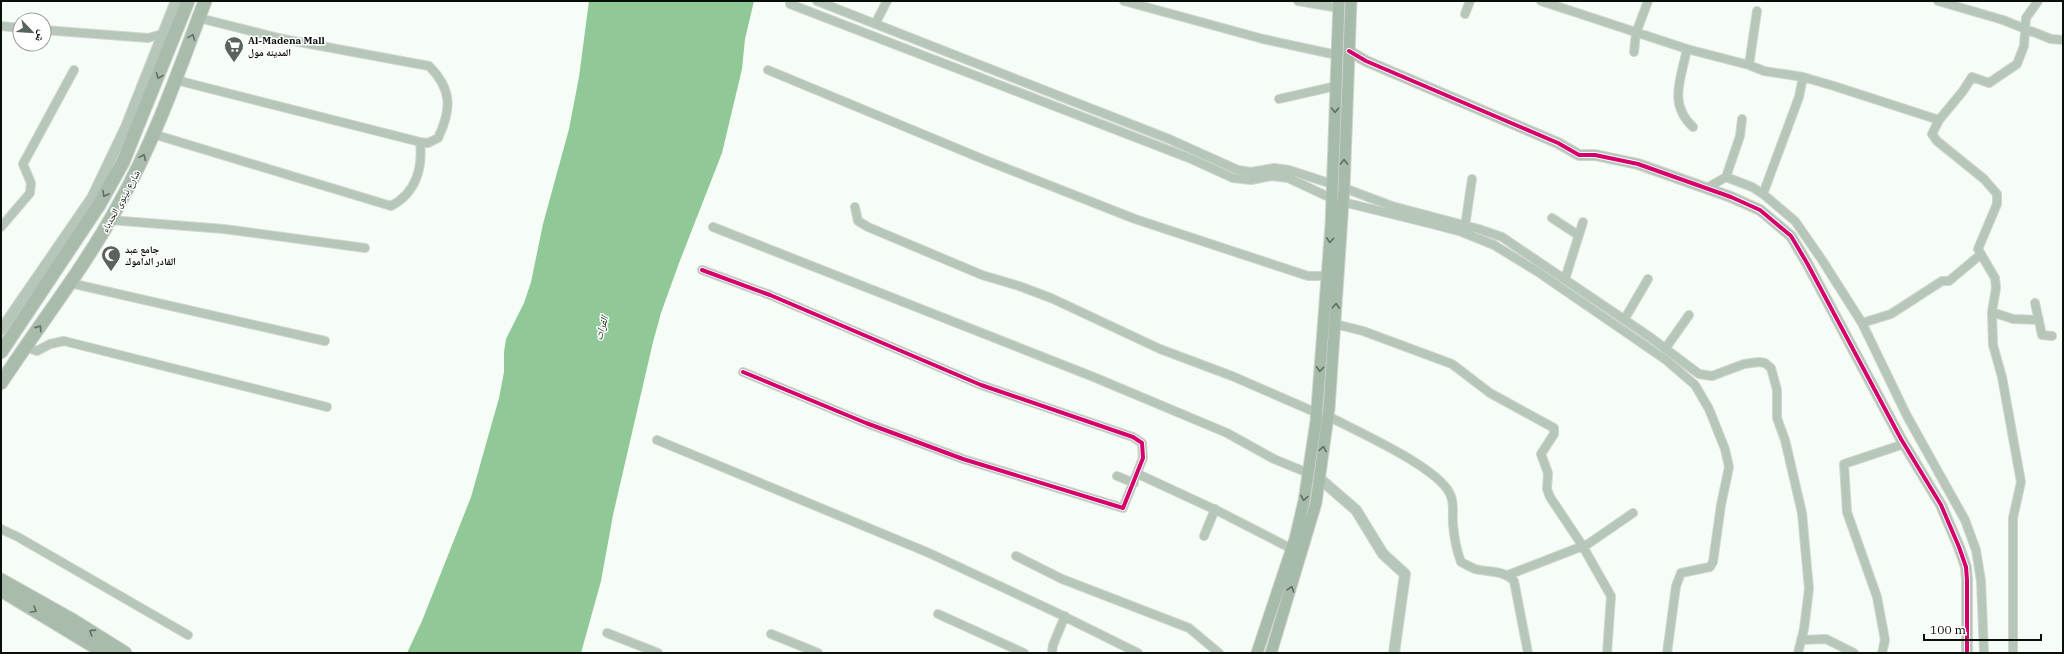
<svg xmlns="http://www.w3.org/2000/svg" width="2064" height="654" viewBox="0 0 2064 654" font-family="'IBM Plex Serif','Noto Naskh Arabic',serif">
	<rect width="100%" height="100%" fill="#f6fcf6"/>
	<path fill="#90c898" d="M589,1H754L745,39L742,69L722,153L679,263L661,313L653,342L613,515L601,581L581,653H407L422,621L471,497L499,398L504,372V352L506,339L524,303L531,282L543,224L569,129L579,77Z"/>
	<g fill="none" stroke-linecap="round" stroke-linejoin="round">
		<g stroke="#d1d5d1" stroke-width="10">
			<path id="minor" d="M817,1L1169,139L1238,170L1251,172L1274,168L1289,170L1332,184
				M1124,1L1263,39L1337,55
				M1298,1L1339,8
				M1541,1L1687,49L1749,65L1764,71L1803,77L1834,86L1939,120L1963,91L1972,77L1989,83L2017,64L2024,46L2026,18L2038,1
				M1938,1L2003,20L2051,39L2063,40
				M790,4L1189,158L1233,178L1251,180L1271,176L1288,178L1331,198
				M1465,14L1470,1
				M875,24L887,1
				M1,26L20,28
				M44,30L148,38L162,34
				M1687,49C1681,79 1668,104 1693,127
				M1634,52L1636,33L1648,1
				M1749,65L1757,11
				M768,70L985,160L1135,219L1308,276H1327
				M176,80L420,142L428,143L438,138C452,109 452,89 429,66L283,39L199,18
				M1279,99L1336,86
				M1939,120L1932,134L1937,141L1984,179L1997,194V204L1978,249L1995,278L1996,288L1992,312L1993,345L2002,377L2021,482L2013,518V653
				M153,134L391,206C416,193 423,168 420,142
				M1726,177L1740,136L1742,119
				M1344,188L1392,206L1479,229L1502,237L1650,337L1699,374L1712,376L1744,364L1759,362L1765,363L1771,368L1777,390V418L1785,440L1802,513L1809,589L1804,629L1798,653
				M1707,188L1726,177L1752,187L1763,194L1795,221L1822,260L1862,323L1907,416L1965,520L1976,550L1981,581L1984,653
				M1763,194L1799,97L1803,77
				M1343,202L1432,224L1462,232L1494,245L1538,272L1666,360L1695,385L1709,409L1725,449L1729,467L1721,505L1713,562L1710,567L1681,573L1676,586L1667,653
				M855,207L858,221L868,227L982,275L1019,286L1051,298L1160,349L1232,376L1317,413
				M1552,218L1578,235
				M110,220L224,229L365,248
				M1465,226L1472,179
				M1,227L30,193L31,183L23,164L74,70
				M713,227L1096,378L1227,433L1274,459L1308,473
				M702,270L770,295L981,385L1133,437L1142,443L1143,458L1123,508L963,459L866,423L743,372
				M1565,279L1583,222
				M70,283L325,341
				M2035,303L2042,335L2052,336
				M1992,312L2013,319L2039,320
				M1624,320L1648,279
				M1862,323L1891,314L1942,281H1949L1980,255
				M1335,324L1363,331L1452,364L1490,393L1554,428V434L1541,454L1548,473L1547,489L1550,497L1582,545L1611,596L1607,653
				M26,347L37,351L50,344L64,341L327,407
				M1665,349L1689,315
				M1328,416C1356,431 1438,467 1450,494C1455,504 1452,513 1453,524C1454,537 1456,549 1461,562C1465,564 1470,567 1475,569C1490,573 1502,569 1514,581L1528,653
				M657,440L929,553L1051,610L1138,653
				M1138,474L1220,512L1292,549
				M1117,476L1134,483
				M1,529L18,537L188,635
				M1204,536L1215,509
				M1016,556L1062,579L1189,628L1219,653
				M1508,575L1588,544L1633,513
				M938,614L1024,653
				M607,633L658,653
				M771,634L818,653
				M1801,640L1826,639L1854,653
				M1052,653L1053,645L1065,616
				M1882,653L1885,640L1877,597L1847,512L1844,464L1904,444"/>
		</g>
		<g stroke="#d1d5d1" stroke-width="12">
			<path id="tertiary" d="M1349,51L1366,61L1558,143L1579,155H1595L1638,164L1731,197L1760,210L1791,236L1807,263L1901,439L1941,505L1959,547L1966,567L1967,580V653
				M1,330L92,198L126,127L176,1
				M1319,478L1356,510L1383,554L1405,574L1394,653"/>
		</g>
		<g stroke="#d1d5d1" stroke-width="13">
			<path id="secondary" d="M1257,653L1295,539L1304,501L1316,421L1331,225L1339,1
				M1271,653L1316,503L1329,409L1344,188L1351,1"/>
		</g>
		<g stroke="#d1d5d1" stroke-width="15">
			<path id="primary" d="M1,352L99,205L123,162L188,1
				M1,383C40,323 85,267 119,204C155,140 179,70 205,1
				M1,580L74,621L125,653
				M1,590L105,653"/>
		</g>
		<use href="#minor" stroke="#b6c6b8" stroke-width="8"/>
		<use href="#tertiary" stroke="#b6c6b8" stroke-width="10"/>
		<use href="#secondary" stroke="#a7bbaa" stroke-width="11"/>
		<use href="#primary" stroke="#a9bcab" stroke-width="13"/>
		<g stroke="#fff" stroke-width="6">
			<path id="cycleway" d="M1349,51L1366,61L1558,143L1579,155H1595L1638,164L1731,197L1760,210L1791,236L1807,263L1901,439L1941,505L1959,547L1966,567L1967,580V653
				M702,270L770,295L981,385L1133,437L1142,443L1143,458L1123,508L963,459L866,423L743,372"/>
		</g>
		<use href="#cycleway" stroke="#d6006c" stroke-width="4"/>
	</g>
	<defs><path id="oneway-chevron" d="M-2-3.5L2.5 0L-2 3.5" fill="none" stroke-width="1.6" stroke-linecap="round" stroke-linejoin="round"/></defs>
	<g stroke="#616f62">
		<use href="#oneway-chevron" transform="translate(192 37) rotate(-69)"/>
		<use href="#oneway-chevron" transform="translate(159 76) rotate(112)"/>
		<use href="#oneway-chevron" transform="translate(143 157) rotate(-66)"/>
		<use href="#oneway-chevron" transform="translate(105 194) rotate(119)"/>
		<use href="#oneway-chevron" transform="translate(39 328) rotate(-55)"/>
		<use href="#oneway-chevron" transform="translate(34 610) rotate(30)"/>
		<use href="#oneway-chevron" transform="translate(92 632) rotate(-147)"/>
	</g>
	<g stroke="#5f6e62">
		<use href="#oneway-chevron" transform="translate(1335 110) rotate(92)"/>
		<use href="#oneway-chevron" transform="translate(1344 162) rotate(-89)"/>
		<use href="#oneway-chevron" transform="translate(1330 240) rotate(94)"/>
		<use href="#oneway-chevron" transform="translate(1336 306) rotate(-87)"/>
		<use href="#oneway-chevron" transform="translate(1320 369) rotate(94)"/>
		<use href="#oneway-chevron" transform="translate(1323 449) rotate(-81)"/>
		<use href="#oneway-chevron" transform="translate(1304 498) rotate(100)"/>
		<use href="#oneway-chevron" transform="translate(1291 589) rotate(-72)"/>
	</g>
	<defs>
		<g id="supermarket-pin" transform="scale(1)"><path d="M0 17L-7.5 6A9.5 9.5 0 1 1 7.5 6Z" fill="#5b635c" stroke="#fff"/><path d="M-6-5.5h2.5l.6 2H6L4.5 2H-2.5L-4.4-4H-6ZM-1.5 3.2a1.3 1.3 0 1 0 .1 0ZM3 3.2a1.3 1.3 0 1 0 .1 0Z" fill="#fff"/></g>
		<g id="mosque-pin" transform="scale(1)"><path d="M0 17L-7.5 6A9.5 9.5 0 1 1 7.5 6Z" fill="#5b635c" stroke="#fff"/><path d="M3.5-4.9A6 6 0 1 0 3.5 4.9A5 5 0 1 1 3.5-4.9Z" fill="#fff"/></g>
	</defs>
	<g fill-rule="evenodd">
		<use href="#supermarket-pin" x="234" y="46"/>
		<use href="#mosque-pin" x="111" y="255"/>
	</g>
	<g text-anchor="middle" stroke-width="3" stroke-linejoin="round" paint-order="stroke">
		<g font-size="10" font-weight="bold" fill="#081009" stroke="#fff" text-anchor="start">
			<text x="248" y="44">Al-Madena Mall<tspan x="248" dy="12">المدينه مول</tspan></text>
			<text x="125" y="253">جامع عبد<tspan x="125" dy="12">القادر الداموك</tspan></text>
		</g>
		<g font-size="10" fill="#081009" stroke="#fff">
			<text transform="translate(120 201) rotate(-61)" y="4">شارع نينوى الحدباء</text>
		</g>
		<g font-size="11" font-style="italic" fill="#113116" stroke="#fff">
			<text transform="translate(601 328) rotate(-74)" y="4">الفرات</text>
		</g>
	</g>
	<rect width="2064" height="654" fill="none" stroke="#081009" stroke-width="4"/>
	<g transform="translate(32 32) rotate(115)"><circle r="19" fill="#ffffff" stroke="#9c9f9d"/>
	<path d="M0-3L7 15L0 10L-7 15Z" fill="#5b635c"/>
	<text y="-6" font-size="11" font-weight="bold" text-anchor="middle" fill="#081009">ش</text>
	</g>
	<path d="M1924 634v6h117v-6" fill="none" stroke="#081009" stroke-width="2"/>
	<text x="1930" y="634" font-size="12" fill="#081009" stroke="#ffffff" stroke-width="3" paint-order="stroke">100 m</text>
</svg>
